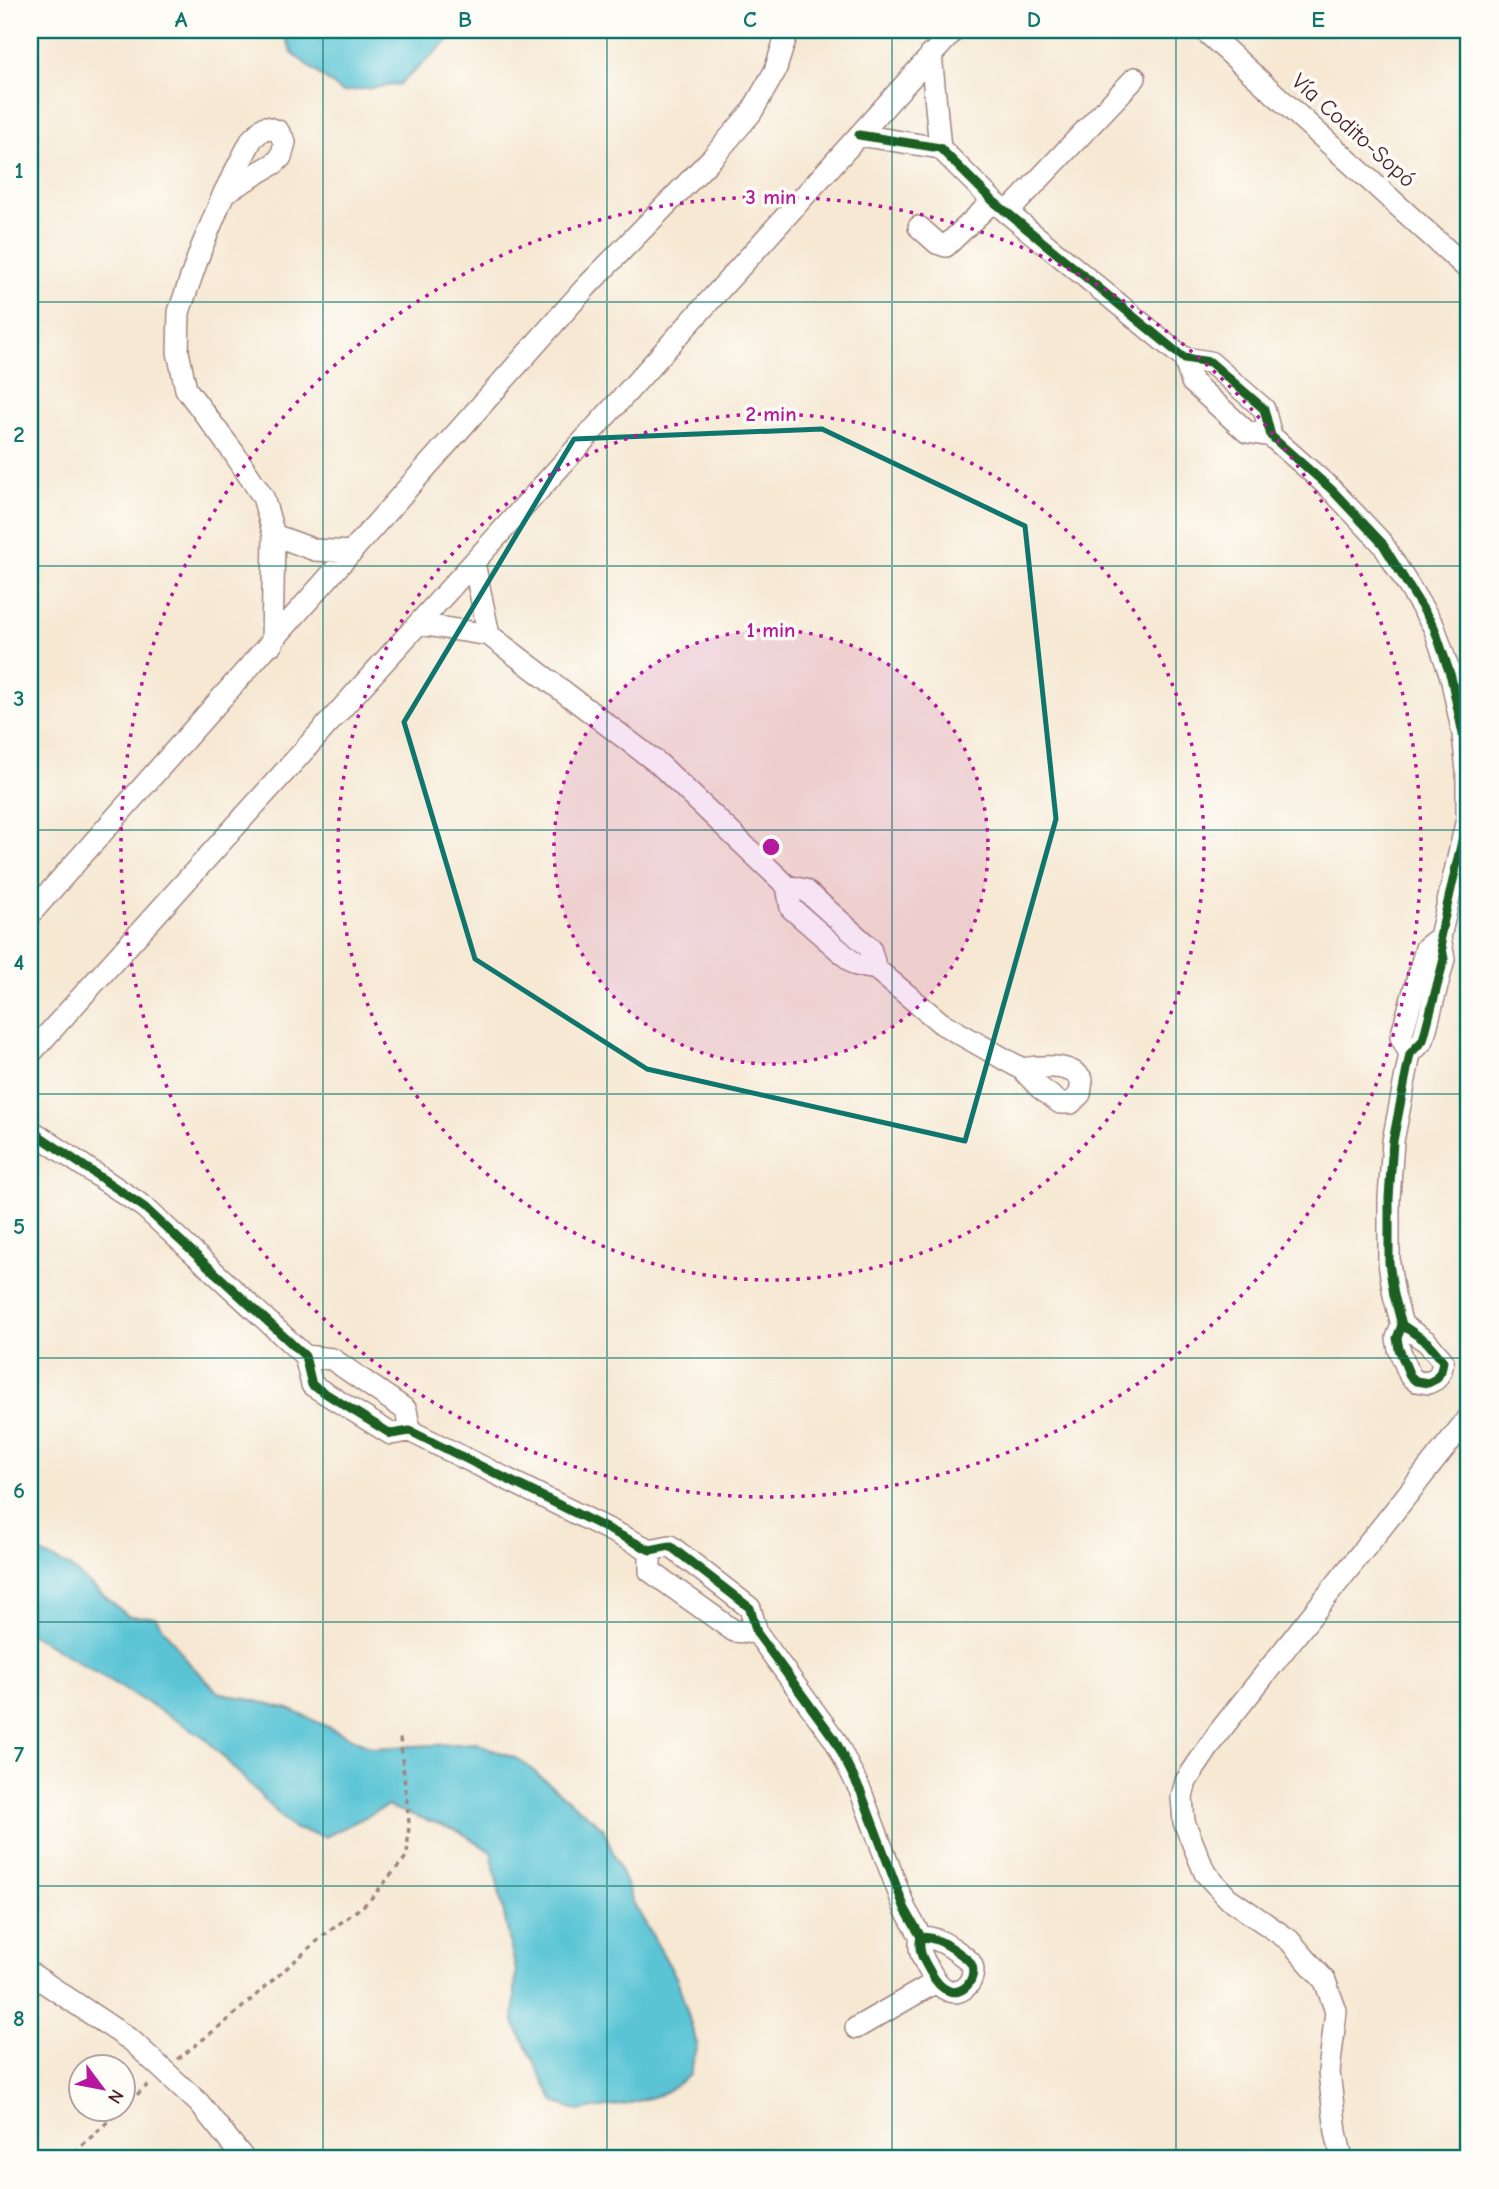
<svg xmlns="http://www.w3.org/2000/svg" width="1499" height="2189" viewBox="0 0 1499 2189" font-family="'Comic Neue',sans-serif">
	<rect width="100%" height="100%" fill="#fdfcf7"/>
	<filter id="ink" filterUnits="userSpaceOnUse"><feTurbulence type="fractalNoise" baseFrequency=".0143" numOctaves="2"/><feDisplacementMap in="SourceGraphic" scale="14" xChannelSelector="R" yChannelSelector="G"/><feConvolveMatrix kernelMatrix="1 2 1 2 8 2 1 2 1" color-interpolation-filters="sRGB"/></filter>
	<filter id="wash" filterUnits="userSpaceOnUse"><feTurbulence type="fractalNoise" baseFrequency=".00686" numOctaves="4" result="noise"/><feDisplacementMap in="SourceGraphic" scale="28" xChannelSelector="R" yChannelSelector="G"/><feGaussianBlur stdDeviation="1.57" result="paint"/><feColorMatrix in="noise" values="0 0 0 0 0 0 0 0 0 0 0 0 0 0 0 0 0 1.4 0 .05"/><feComposite in="paint" operator="in"/></filter>
	<g filter="url(#wash)">
		<rect width="100%" height="100%" fill="#f6e8d3"/>
		<path fill="#5ac4d5" stroke="#527280" stroke-width="2" d="M282,30H467L452,37L400,84L342,92L292,53Z
			M30,1548L68,1566L128,1616L155,1617L189,1663L218,1692L289,1709L373,1748L476,1743L520,1760L603,1828L633,1902L677,1979L697,2044L690,2075L665,2093L628,2104L580,2111L554,2102L514,2022L516,1971L491,1852L459,1831L387,1806L325,1837L292,1828L204,1737L30,1633Z"/>
	</g>
	<g filter="url(#ink)">
		<g fill="none" stroke-linecap="round" stroke-linejoin="round">
			<g stroke="#a0847f" stroke-width="24">
				<path id="minor" d="M1204,30L1469,270
					M931,54L940,148
					M859,135L940,148L993,201L1184,358L1210,362L1264,409L1271,436L1331,489L1382,543L1434,627L1451,677L1463,734L1467,771V819L1440,937L1444,959L1423,1040L1410,1054L1393,1141L1389,1198V1263L1394,1295L1402,1325L1397,1338L1399,1349L1410,1376L1416,1381L1428,1383L1436,1379L1441,1371L1443,1361L1427,1342L1402,1325
					M224,193L275,163L281,157L285,142L278,131L265,127L252,139L224,193L201,249L179,312L178,352L186,389L234,453L263,497L274,535L315,550L352,552
					M1007,213L1135,78
					M919,227L937,243L946,246L993,201
					M1184,358L1192,382L1247,432L1271,436
					M474,563L489,635
					M419,624L489,635L659,764L787,886L805,890L870,948L876,969
					M272,644L274,535
					M787,886L791,908L856,965L876,969L941,1023L1022,1069L1040,1088L1060,1103H1071L1080,1094L1082,1080C1071,1063 1041,1066 1022,1069
					M30,914L587,286L712,158L751,113L775,71L788,30
					M30,1054L954,30
					M1410,1054L1401,1037L1426,948L1440,937
					M30,1133H35L144,1207L305,1356L312,1385L391,1434L410,1431L650,1550L670,1546L750,1608L757,1633L835,1740L861,1792L905,1909L921,1937C917,1951 924,1961 931,1973C953,2013 982,1979 970,1962C965,1957 958,1952 952,1948C942,1941 933,1937 921,1937
					M305,1356L332,1359L406,1410L410,1431
					M650,1550V1571L734,1631L757,1633
					M30,1973L132,2041L199,2103L244,2159
					M856,2028L936,1982
					M1342,2159L1336,2132L1329,2072L1336,2011L1325,1981L1289,1940L1228,1898L1205,1873L1184,1822L1182,1797L1186,1781L1219,1732L1469,1417"/>
			</g>
			<path stroke="#a0847f" stroke-width="3.5" stroke-dasharray="5 5" stroke-linecap="butt" d="M178,2059L229,2019L323,1936L368,1902L407,1856L409,1823L400,1738
				M122,2108L151,2082
				M67,2159L122,2109"/>
			<use href="#minor" stroke="#fff" stroke-width="21"/>
			<g stroke="#fdfcf7" stroke-width="13">
				<path id="cycleway" d="M859,135L940,148L993,201L1184,358L1210,362L1264,409L1271,436L1331,489L1382,543L1434,627L1451,677L1463,734L1467,771V819L1440,937L1444,959L1423,1040L1410,1054L1393,1141L1389,1198V1263L1394,1295L1402,1325L1397,1338L1399,1349L1410,1376L1416,1381L1428,1383L1436,1379L1441,1371L1443,1361L1427,1342L1402,1325
					M30,1133H35L144,1207L305,1356L312,1385L391,1434L410,1431L650,1550L670,1546L750,1608L757,1633L835,1740L861,1792L905,1909L921,1937C917,1951 924,1961 931,1973C953,2013 982,1979 970,1962C965,1957 958,1952 952,1948C942,1941 933,1937 921,1937"/>
			</g>
			<use href="#cycleway" stroke="#1b5e20" stroke-width="9"/>
		</g>
	</g>
	<path fill="none" stroke="#0f766e" stroke-width="5" stroke-linejoin="round" d="M822,429L1025,526L1056,819L965,1141L647,1069L475,959L404,722L574,439Z"/>
	<path fill="none" stroke="#0f766e" stroke-width="2" stroke-opacity="0.55" d="M323,30V2159M607,30V2159M892,30V2159M1176,30V2159M30,302H1469M30,566H1469M30,830H1469M30,1094H1469M30,1358H1469M30,1622H1469M30,1886H1469"/>
	<circle cx="771" cy="847" r="217" fill="#b5179e" fill-opacity=".12"/>
	<g fill="none" stroke="#b5179e" stroke-width="3.5" stroke-dasharray="3.5 7">
		<circle cx="771" cy="847" r="217"/>
		<circle cx="771" cy="847" r="433"/>
		<circle cx="771" cy="847" r="650"/>
	</g>
	<g text-anchor="middle" stroke-width="7" stroke-linejoin="round" paint-order="stroke">
		<g font-size="23" fill="#4a1f2b" stroke="#fdfcf7">
			<text transform="translate(1354 130) rotate(42)" y="8">Vía Codito-Sopó</text>
		</g>
	</g>
	<circle cx="771" cy="847" r="10" fill="#b5179e" stroke="#fdfcf7" stroke-width="3.5"/>
	<g font-size="21" text-anchor="middle" font-weight="bold" fill="#b5179e" stroke="#fdfcf7" stroke-width="7" stroke-linejoin="round" paint-order="stroke">
		<text x="771" y="204">3 min</text>
		<text x="771" y="421">2 min</text>
		<text x="771" y="637">1 min</text>
	</g>
	<rect width="1499" height="2189" fill="none" stroke="#fdfcf7" stroke-width="77"/>
	<g transform="translate(102 2088) rotate(122)"><circle r="33" fill="#fdfcf7" stroke="#b5a4a5" stroke-width="2"/>
	<path d="M0-5L12 26L0 18L-12 26Z" fill="#b5179e"/>
	<text y="-10" font-size="19" font-weight="bold" text-anchor="middle" fill="#4a1f2b">N</text>
	</g>
	<rect x="38" y="38" width="1422" height="2112" fill="none" stroke="#0f766e" stroke-width="2.5"/>
	<g font-size="23" text-anchor="middle" font-weight="bold" fill="#0f766e">
		<text x="181" y="27">A</text>
		<text x="465" y="27">B</text>
		<text x="750" y="27">C</text>
		<text x="1034" y="27">D</text>
		<text x="1318" y="27">E</text>
		<text x="19" y="178">1</text>
		<text x="19" y="442">2</text>
		<text x="19" y="706">3</text>
		<text x="19" y="970">4</text>
		<text x="19" y="1234">5</text>
		<text x="19" y="1498">6</text>
		<text x="19" y="1762">7</text>
		<text x="19" y="2026">8</text>
	</g>
</svg>
